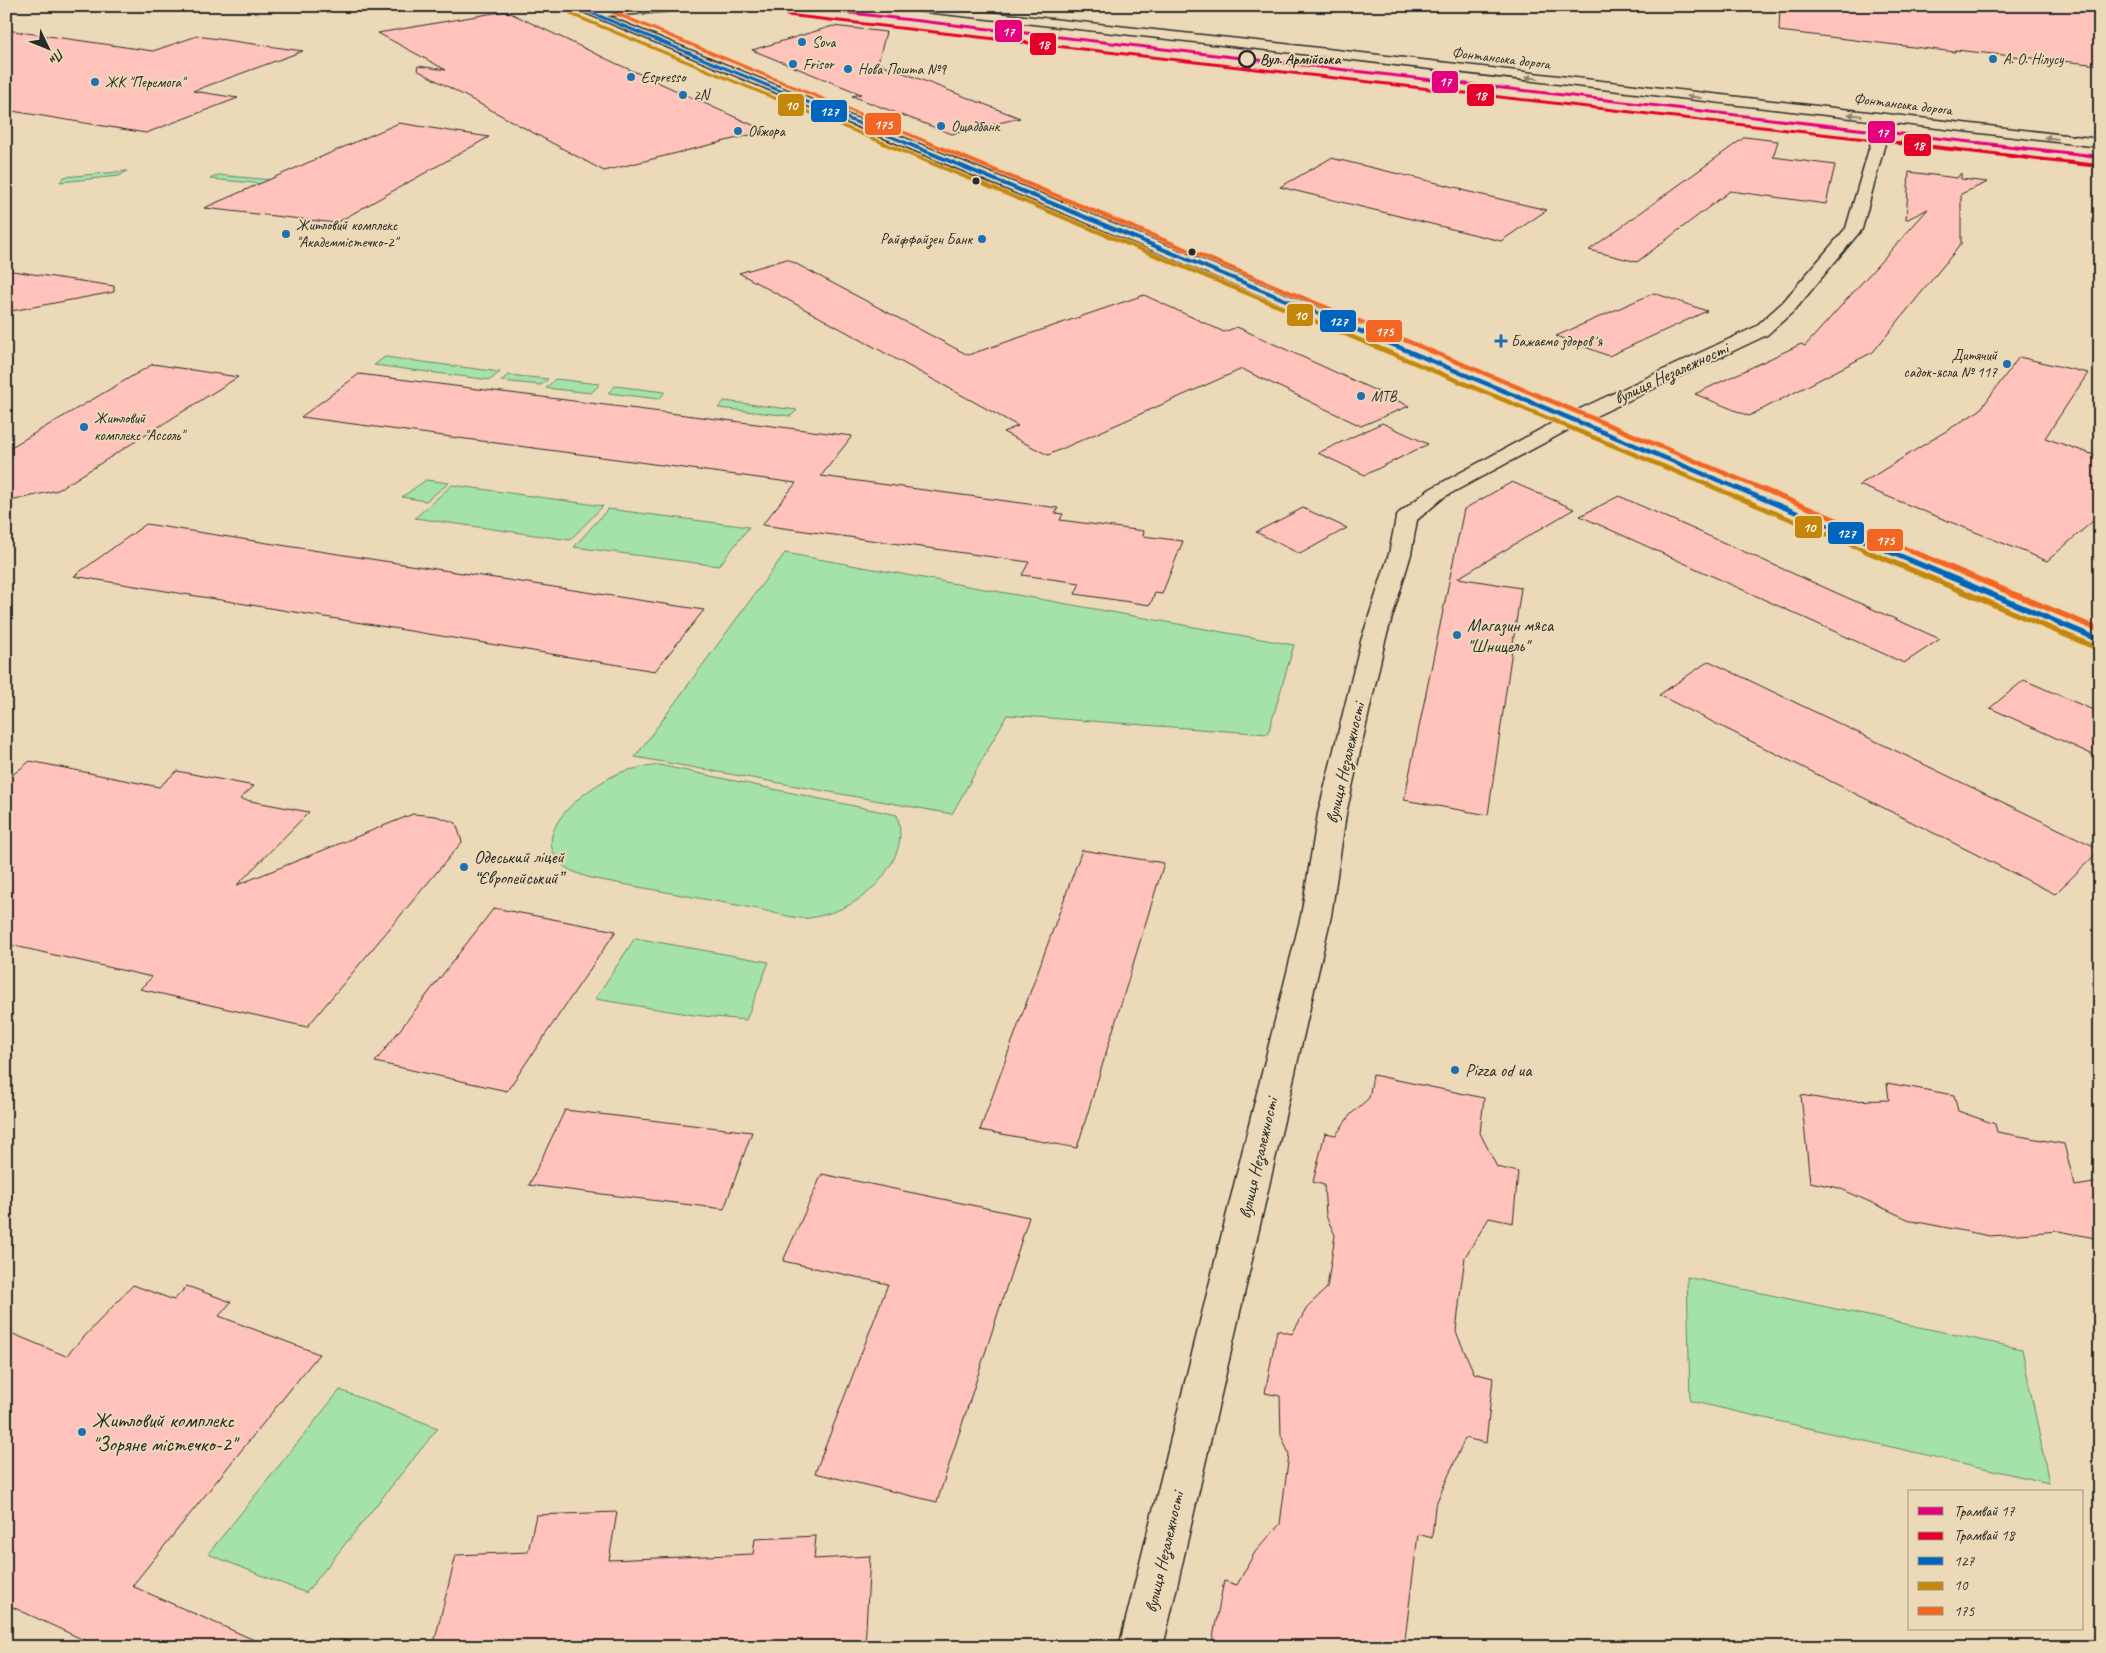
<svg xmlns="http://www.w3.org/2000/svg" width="2106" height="1653" viewBox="0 0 2106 1653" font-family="Caveat,sans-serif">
	<rect width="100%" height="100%" fill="#ecd9b7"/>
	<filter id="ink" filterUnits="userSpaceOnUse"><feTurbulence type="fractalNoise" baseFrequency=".02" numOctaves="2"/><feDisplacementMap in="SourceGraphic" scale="10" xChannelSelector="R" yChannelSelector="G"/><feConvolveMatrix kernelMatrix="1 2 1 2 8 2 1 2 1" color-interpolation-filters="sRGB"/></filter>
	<g filter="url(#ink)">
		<path fill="#a4e2a9" stroke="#68866a" d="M127,171L119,176L60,182L64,177Z
			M218,175L272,180L265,184L210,179Z
			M385,357L500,372L490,380L374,365Z
			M508,375L548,379L541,385L501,381Z
			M555,379L600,384L591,393L546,388Z
			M615,386L665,392L659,399L608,393Z
			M724,401L797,410L791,416L718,408Z
			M426,480L449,483L426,501L402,497Z
			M452,485L603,506L570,540L415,518Z
			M608,509L749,527L719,566L574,547Z
			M785,553L1294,645L1268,734L1007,715L952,814L635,757Z
			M659,765L897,815C904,839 898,855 884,875C867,899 839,913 810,918C798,920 771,912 758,909C702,899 646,888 590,878C582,875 572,872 565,867C522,833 591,784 622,772C633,768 647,767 659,765Z
			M635,938L769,962L746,1020L694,1015L595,999Z
			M1687,1277L2022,1349L2049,1483L1690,1401Z
			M340,1390L438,1428L306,1593L208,1554Z"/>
		<path fill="#ffc3bb" stroke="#2b2b2b" d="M1780,6H2100V65L1955,50V52L1779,31Z
			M506,11L613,62L766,131L604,171L417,70L418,66L446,70L378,33Z
			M833,26L886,32L878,63L1020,118L952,134L852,96L861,94L752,50Z
			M6,30L153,51L197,36L303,51L193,91L238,98L146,133L6,110Z
			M399,123L489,137L336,223L204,208Z
			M1745,137L1778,141L1773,157L1835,165L1826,204L1730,191L1637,262L1589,250Z
			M1331,158L1463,189L1461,190L1547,210L1501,241L1280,187Z
			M1909,172L1957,178L1961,173V179L1988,182L1961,194V244L1873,352L1749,416L1695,394L1801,344L1805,346L1928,209L1906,220Z
			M787,259L968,355L1144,295L1224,332L1237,327L1409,406L1361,426L1242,369L1048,455L1003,432L1018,426L739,273Z
			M6,270L114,286V292L6,312Z
			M1654,293L1707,311L1609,356L1556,336Z
			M2019,357L2088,373L2045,438L2100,457V515L2047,561L1859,485L1980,410Z
			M153,364L238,377L58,490L6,502V450Z
			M359,374L852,436L821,476L1058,508L1055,513L1063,514L1060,520L1144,531L1143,536L1183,541L1162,594L1155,593L1150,605L1075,594L1080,583L1022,575L1029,562L762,525L796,483L301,417Z
			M1382,423L1428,444L1365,475L1318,453Z
			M1512,482L1574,509L1458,578L1521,588L1488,815L1404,800L1464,509Z
			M1619,496L1940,639L1904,663L1580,516Z
			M1303,508L1347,528L1300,554L1256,532Z
			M146,524L338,554L704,610L655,671L74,576Z
			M1709,661L2100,849V850L2055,894L1659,695Z
			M2024,680L2100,713V758L1990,708Z
			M30,761L159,787L177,771L254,786L240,799L309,812L237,885L413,814L436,816L456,823L462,842L307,1027L140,989L152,977L6,944V780Z
			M1082,850L1164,863L1077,1148L980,1130Z
			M494,908L616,931L507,1091L375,1062Z
			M1373,1075L1484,1098L1480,1133L1497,1167L1518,1172L1513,1223L1489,1218L1465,1257L1461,1287L1456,1332L1474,1373L1493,1378L1486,1443L1465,1438L1435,1506L1432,1538L1418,1534L1404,1647H1211L1224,1581L1237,1585L1255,1552L1280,1524L1289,1454L1281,1435L1280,1396L1265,1393L1277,1330L1292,1334L1308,1306L1327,1288L1335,1235L1326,1216L1324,1185L1313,1182L1325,1133L1336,1135L1350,1115L1369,1098Z
			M1887,1083L1954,1095L1958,1111L1995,1124L1997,1132L2064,1144L2075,1186L2100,1182V1239L2059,1231L1990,1236L1912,1221L1839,1188L1810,1182L1801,1095L1835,1101L1889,1100Z
			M565,1110L752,1132L724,1209L529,1185Z
			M822,1174L1029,1217L937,1502L815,1473L888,1284L783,1261Z
			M133,1285L174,1300L187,1286L231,1302L219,1316L319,1354L132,1586L270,1647H99L6,1604V1331L66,1356Z
			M617,1512L609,1560L753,1554L755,1539L816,1536L814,1559L870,1556L865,1647H433L456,1555L528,1552L536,1515Z"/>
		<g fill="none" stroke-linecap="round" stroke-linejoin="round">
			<g stroke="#2b2b2b" stroke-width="3">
				<path id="street" d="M1880,114L1887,118L1888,132L1862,229L1795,310L1767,335L1581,423L1444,497L1417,520L1411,554L1385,641L1346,814L1331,916L1163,1647H1119L1301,916L1318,814L1361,641L1389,554L1396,518L1399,513L1430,489L1567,415L1755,327L1783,302L1846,228L1874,132L1873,118Z"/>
			</g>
			<g stroke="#2b2b2b" stroke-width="3">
				<path id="secondary" d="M569,6H584L594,10L679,6V10L675,11L607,16L1581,415L2100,631V647Z
					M893,6H931L1284,44L2100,139V147L1284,52L898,9Z"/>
			</g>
			<use href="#street" fill="#ecd9b7" fill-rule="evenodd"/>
			<use href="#secondary" fill="#ecd9b7" fill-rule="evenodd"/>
			<g stroke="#ecd9b7" stroke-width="5">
				<path id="bus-1-far3" d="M575,6L909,144"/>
			</g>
			<g stroke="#ecd9b7" stroke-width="5.5">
				<path id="bus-1-far2" d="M906,143L1346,325"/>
			</g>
			<g stroke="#ecd9b7" stroke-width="7">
				<path id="bus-1-far1" d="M1343,324L1891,552"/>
			</g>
			<g stroke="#ecd9b7" stroke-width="9">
				<path id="bus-1" d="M1888,551L2100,640"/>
			</g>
			<g stroke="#ecd9b7" stroke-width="5">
				<path id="bus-2-far3" d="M571,14L886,144"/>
			</g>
			<g stroke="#ecd9b7" stroke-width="5.5">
				<path id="bus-2-far2" d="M883,143L1324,325"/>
			</g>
			<g stroke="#ecd9b7" stroke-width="7">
				<path id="bus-2-far1" d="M1321,324L1869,552"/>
			</g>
			<g stroke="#ecd9b7" stroke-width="9">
				<path id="bus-2" d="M1866,551L2097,648"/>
			</g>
			<g stroke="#ecd9b7" stroke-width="5">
				<path id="bus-3-far3" d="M598,6L932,144"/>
			</g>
			<g stroke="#ecd9b7" stroke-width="5.5">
				<path id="bus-3-far2" d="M929,143L1369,325"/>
			</g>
			<g stroke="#ecd9b7" stroke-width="7">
				<path id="bus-3-far1" d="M1366,324L1914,552"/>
			</g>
			<g stroke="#ecd9b7" stroke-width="9">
				<path id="bus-3" d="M1911,551L2100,630"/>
			</g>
			<use href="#bus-1-far3" stroke="#0065bd" stroke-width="3"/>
			<use href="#bus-1-far2" stroke="#0065bd" stroke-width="4"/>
			<use href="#bus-1-far1" stroke="#0065bd" stroke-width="4.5"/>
			<use href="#bus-1" stroke="#0065bd" stroke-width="5.5"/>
			<use href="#bus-2-far3" stroke="#c4870b" stroke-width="3"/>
			<use href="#bus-2-far2" stroke="#c4870b" stroke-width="4"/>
			<use href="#bus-2-far1" stroke="#c4870b" stroke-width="4.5"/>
			<use href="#bus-2" stroke="#c4870b" stroke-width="5.5"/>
			<use href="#bus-3-far3" stroke="#f26522" stroke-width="3"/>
			<use href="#bus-3-far2" stroke="#f26522" stroke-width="4"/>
			<use href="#bus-3-far1" stroke="#f26522" stroke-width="4.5"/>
			<use href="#bus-3" stroke="#f26522" stroke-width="5.5"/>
			<g stroke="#ecd9b7" stroke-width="5">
				<path id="tram-1-far1" d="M790,6L1988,144"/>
			</g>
			<g stroke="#ecd9b7" stroke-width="5.5">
				<path id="tram-1" d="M1977,143L2100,157"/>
			</g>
			<g stroke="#ecd9b7" stroke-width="5">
				<path id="tram-2-far1" d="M787,15L1909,144"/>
			</g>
			<g stroke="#ecd9b7" stroke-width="5.5">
				<path id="tram-2" d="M1898,143L2099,166"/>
			</g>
			<use href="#tram-1-far1" stroke="#e5007d" stroke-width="3"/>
			<use href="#tram-1" stroke="#e5007d" stroke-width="4"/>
			<use href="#tram-2-far1" stroke="#e4002b" stroke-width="3"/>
			<use href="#tram-2" stroke="#e4002b" stroke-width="4"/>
		</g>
		<defs><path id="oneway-solid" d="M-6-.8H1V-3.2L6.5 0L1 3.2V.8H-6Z" transform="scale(1.25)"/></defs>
		<g fill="#8c8271">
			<use href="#oneway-solid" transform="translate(1532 78) rotate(-173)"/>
			<use href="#oneway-solid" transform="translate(1694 97) rotate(-173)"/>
			<use href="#oneway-solid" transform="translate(1855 115) rotate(-173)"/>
			<use href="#oneway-solid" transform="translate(2051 138) rotate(-173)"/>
		</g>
	</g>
	<g fill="#1f6fb2" stroke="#ecd9b7" stroke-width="2">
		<circle cx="802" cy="42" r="5"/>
		<circle cx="1993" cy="59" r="5"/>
		<circle cx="793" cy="64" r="5"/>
		<circle cx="848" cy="69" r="5"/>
		<circle cx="631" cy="77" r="5"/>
		<circle cx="95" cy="82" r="5"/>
		<circle cx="683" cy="95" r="5"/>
		<circle cx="941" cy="126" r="5"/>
		<circle cx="738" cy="131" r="5"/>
		<circle cx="286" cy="234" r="5"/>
		<circle cx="982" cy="239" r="5"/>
		<path d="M1498.5 333.5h5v5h5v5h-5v5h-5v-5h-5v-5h5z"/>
		<circle cx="2007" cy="364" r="5"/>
		<circle cx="1361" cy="396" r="5"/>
		<circle cx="84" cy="427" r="5"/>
		<circle cx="1457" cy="635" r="5"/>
		<circle cx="464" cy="867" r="5"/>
		<circle cx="1455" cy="1070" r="5"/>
		<circle cx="82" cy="1432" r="5"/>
	</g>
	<circle fill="#ecd9b7" stroke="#2b2b2b" stroke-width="2.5" cx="1247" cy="59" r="8"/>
	<g fill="#2b2b2b" stroke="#ecd9b7" stroke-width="2">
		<circle cx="976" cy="181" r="4.5"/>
		<circle cx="1192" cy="252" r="4.5"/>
	</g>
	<g text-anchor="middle" stroke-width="4" stroke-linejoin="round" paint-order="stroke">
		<g font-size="15" fill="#2b2b2b" stroke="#ecd9b7" text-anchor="start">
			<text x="812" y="47">Sova</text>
			<text x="2003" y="64">А. О. Нілусу</text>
			<text x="803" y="69">Frisor</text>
			<text x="858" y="74">Нова Пошта №9</text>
			<text x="641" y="82">Espresso</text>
			<text x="105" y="87">ЖК "Перемога"</text>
			<text x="693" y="100">2N</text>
			<text x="951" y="131">Ощадбанк</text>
			<text x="748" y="136">Обжора</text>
			<text x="296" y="230">Житловий комплекс<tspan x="296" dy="17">"Академмістечко-2"</tspan></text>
			<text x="972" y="244" text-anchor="end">Райффайзен Банк</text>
			<text x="1511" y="346">Бажаємо здоровʼя</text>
			<text x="1997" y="360" text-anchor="end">Дитячий<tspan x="1997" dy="17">садок-ясла № 117</tspan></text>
			<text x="1371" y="401">МТВ</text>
			<text x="94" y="423">Житловий<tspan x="94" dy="17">комплекс "Ассоль"</tspan></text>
		</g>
		<g font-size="15" fill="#2b2b2b" stroke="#ecd9b7">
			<text transform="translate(1501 58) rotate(7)" y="5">Фонтанська дорога</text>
			<text transform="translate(1903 104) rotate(7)" y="5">Фонтанська дорога</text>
		</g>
		<g font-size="15" font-weight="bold" fill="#2b2b2b" stroke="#ecd9b7" text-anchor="start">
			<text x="1260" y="64">Вул. Армійська</text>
		</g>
		<g font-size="18" fill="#2b2b2b" stroke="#ecd9b7">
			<text transform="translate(1671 373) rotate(-25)" y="6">вулиця Незалежності</text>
			<text transform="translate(1345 763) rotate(-77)" y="6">вулиця Незалежності</text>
			<text transform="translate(1258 1158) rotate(-77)" y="6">вулиця Незалежності</text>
			<text transform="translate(1164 1552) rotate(-77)" y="6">вулиця Незалежності</text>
		</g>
		<g font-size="18" fill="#2b2b2b" stroke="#ecd9b7" text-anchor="start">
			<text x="1467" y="631">Магазин мяса<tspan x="1467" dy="21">"Шницель"</tspan></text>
			<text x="474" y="863">Одеський ліцей<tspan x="474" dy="21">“Європейський”</tspan></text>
			<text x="1465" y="1076">Pizza od ua</text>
		</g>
		<g font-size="21" fill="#2b2b2b" stroke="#ecd9b7" text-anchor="start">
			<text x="92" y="1427">Житловий комплекс<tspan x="92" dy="24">"Зоряне містечко-2"</tspan></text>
		</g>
	</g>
	<g stroke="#ecd9b7" stroke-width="2">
		<rect x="994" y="19" width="29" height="24" rx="5" fill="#e5007d"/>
		<rect x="1029" y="32" width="28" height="24" rx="5" fill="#e4002b"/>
		<rect x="1431" y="70" width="28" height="24" rx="5" fill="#e5007d"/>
		<rect x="1466" y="83" width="29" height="24" rx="5" fill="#e4002b"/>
		<rect x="777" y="93" width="28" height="24" rx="5" fill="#c4870b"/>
		<rect x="810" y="99" width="38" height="24" rx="5" fill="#0065bd"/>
		<rect x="864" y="112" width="38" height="24" rx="5" fill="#f26522"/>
		<rect x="1867" y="120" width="29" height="24" rx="5" fill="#e5007d"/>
		<rect x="1903" y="133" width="29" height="24" rx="5" fill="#e4002b"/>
		<rect x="1286" y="303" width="28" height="24" rx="5" fill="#c4870b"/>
		<rect x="1319" y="309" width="38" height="24" rx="5" fill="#0065bd"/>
		<rect x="1365" y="319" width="38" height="24" rx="5" fill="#f26522"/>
		<rect x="1794" y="515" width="29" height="24" rx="5" fill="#c4870b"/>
		<rect x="1827" y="521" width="38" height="24" rx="5" fill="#0065bd"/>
		<rect x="1866" y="528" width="38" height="24" rx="5" fill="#f26522"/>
	</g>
	<g font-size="14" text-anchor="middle" font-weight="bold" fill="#fff">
		<text x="1008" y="36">17</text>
		<text x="1043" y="49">18</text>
		<text x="1445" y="86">17</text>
		<text x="1480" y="100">18</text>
		<text x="791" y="110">10</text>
		<text x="829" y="116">127</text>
		<text x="883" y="129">175</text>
		<text x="1882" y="137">17</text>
		<text x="1918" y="150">18</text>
		<text x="1300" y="320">10</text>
		<text x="1338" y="326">127</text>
		<text x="1384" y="336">175</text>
		<text x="1809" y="532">10</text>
		<text x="1846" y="538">127</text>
		<text x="1885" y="545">175</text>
	</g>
	<rect width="2106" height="1653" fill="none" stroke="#ecd9b7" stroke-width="25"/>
	<rect x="12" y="12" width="2081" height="1628" fill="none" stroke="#2b2b2b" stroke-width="2" filter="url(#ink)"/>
	<rect x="1908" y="1490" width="175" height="140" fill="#ecd9b7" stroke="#9f937f"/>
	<rect x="1918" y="1507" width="25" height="8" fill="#e5007d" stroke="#9f937f"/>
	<text x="1954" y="1516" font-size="15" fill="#2b2b2b">Трамвай 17</text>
	<rect x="1918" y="1532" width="25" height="8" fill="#e4002b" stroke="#9f937f"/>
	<text x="1954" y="1540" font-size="15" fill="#2b2b2b">Трамвай 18</text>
	<rect x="1918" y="1557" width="25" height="8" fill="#0065bd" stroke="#9f937f"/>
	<text x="1954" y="1566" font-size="15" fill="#2b2b2b">127</text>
	<rect x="1918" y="1582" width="25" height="8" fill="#c4870b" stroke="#9f937f"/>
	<text x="1954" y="1590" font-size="15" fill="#2b2b2b">10</text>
	<rect x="1918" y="1607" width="25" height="8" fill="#f26522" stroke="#9f937f"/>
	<text x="1954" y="1616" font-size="15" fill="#2b2b2b">175</text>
	<g transform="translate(48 48) rotate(133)" stroke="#ecd9b7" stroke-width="4" paint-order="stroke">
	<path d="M0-4L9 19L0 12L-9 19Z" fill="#2b2b2b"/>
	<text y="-8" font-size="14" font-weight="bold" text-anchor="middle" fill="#2b2b2b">Пн</text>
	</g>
</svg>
